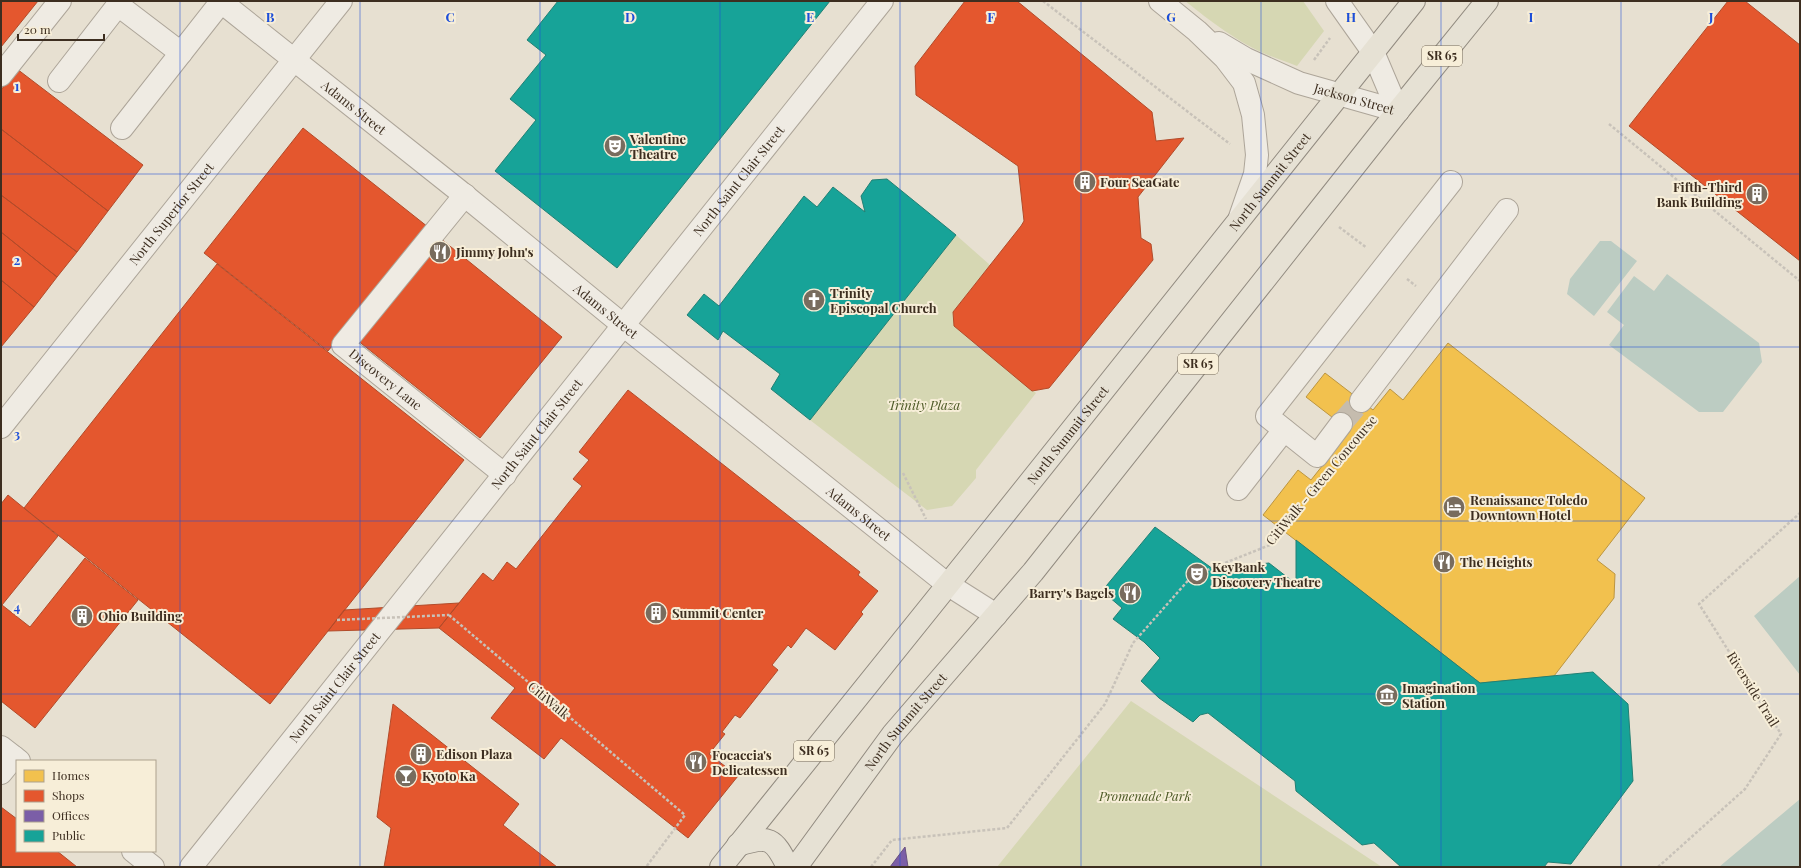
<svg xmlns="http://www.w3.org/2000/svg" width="1801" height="868" viewBox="0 0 1801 868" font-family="'Playfair Display',serif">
	<rect width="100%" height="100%" fill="#e7e0d1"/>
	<path fill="#d6d7b3" d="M1185,1H1303L1324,31L1297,66C1287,62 1277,59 1268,55C1240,44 1209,20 1185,1Z
		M956,235L990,265L953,312L954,326L1036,393L976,470V478L952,506L927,510L810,420Z
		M1131,701L1382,867H997Z"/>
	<path fill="#bcccc2" d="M1600,241H1611L1637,261L1594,316L1567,294L1570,279Z
		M1667,274L1759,343L1762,362L1723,412H1699L1609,345L1624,325L1607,312L1634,276L1654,291Z
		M1800,576V675L1754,616Z
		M1800,799V867H1719Z"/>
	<path fill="#f2c14e" stroke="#bc9540" d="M1448,343L1645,498L1597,560L1615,574L1614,598L1554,676L1480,683L1263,515L1298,470L1311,480L1350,431L1306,397L1325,373L1373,410L1390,389L1403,400Z"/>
	<path fill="#e4572e" stroke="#b24b2a" d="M1,1H38L1,47Z
		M965,1H1017L1152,112L1156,141L1184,138L1138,197L1141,238L1151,244L1153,260L1049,388L1032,391L954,326L953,312L1021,226L1024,221L1018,166L916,95L915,66Z
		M1728,1H1745L1800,45V261L1629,126Z
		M17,69L143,165L108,211L1,129V90Z
		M303,128L428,227L328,351L204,253Z
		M1,129L108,211L77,252L1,195Z
		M1,195L77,252L57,277L1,232Z
		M1,232L57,277L34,307L1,280Z
		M440,238L562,337L480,438L357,340Z
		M217,264L464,460L270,704L24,508Z
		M1,280L34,307L1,347Z
		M628,390L860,572L858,575L878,591L861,612L863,614L835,650L806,628L791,648L788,645L772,665L778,670L740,718L735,715L722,732L725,734L709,754L738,776L688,838L561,738L544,759L491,718L515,688L439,628L483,573L493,581L507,562L516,569L569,502L582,486L573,479L589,460L579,452Z
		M8,495L58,536L2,605L30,627L85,558L138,600L35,728L1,701V504Z
		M459,603L439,628L328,631L344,610Z
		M393,704L519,804L503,825L557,867H384L391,828L377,817Z
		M1,807L17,819V851H57L77,867H1Z"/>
	<path fill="#7b5ea7" stroke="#68507e" d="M905,847L908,867H890Z"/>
	<path fill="#17a398" stroke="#228074" d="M558,1H830L617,268L495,171L536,120L510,99L546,55L527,40Z
		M887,179L956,235L810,420L771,389L780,374L723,331L718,340L687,315L704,294L719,306L804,196L817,207L833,187L865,212L861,196L872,180Z
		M1155,527L1213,569L1269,563L1296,584V540L1480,683L1593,672L1628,704L1633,781L1571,864L1548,862L1544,867H1401L1374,843L1362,845L1296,791L1295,781L1208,713L1200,715L1193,722L1159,698L1141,681L1160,658L1144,642L1113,619L1122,608L1102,591Z"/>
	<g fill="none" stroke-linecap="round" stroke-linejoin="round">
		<path stroke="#c5bcae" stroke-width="22" stroke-dasharray="22 11" stroke-linecap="butt" d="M1341,424L1361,401"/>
		<g stroke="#ada599" stroke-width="24">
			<g id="minor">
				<path id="s1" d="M220,1L458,190L623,325L947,584L996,615"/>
				<path d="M1160,1L1197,31L1225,58L1244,83L1253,115L1257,155L1255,174L1240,217"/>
				<path d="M1337,1L1373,52L1398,111"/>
				<path id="s2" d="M1219,43L1246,59L1299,83L1398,111"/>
				<path d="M1,75L60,1"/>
				<path d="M59,81L118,5L181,53"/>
				<path d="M122,128L221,2"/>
				<path id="s3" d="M465,195L343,345L505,475"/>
				<path d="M1361,401L1507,210"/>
				<path d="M1341,424L1317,456L1267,416L1451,182"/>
				<path id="s4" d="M1,427L341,1"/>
				<path d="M1238,489L1284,430"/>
				<path d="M1,747L19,761"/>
				<path d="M1,773L14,757"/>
				<path d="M133,851L153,867"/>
				<path id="s5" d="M191,867L882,1"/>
			</g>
		</g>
		<g stroke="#928b80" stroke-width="24">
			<g id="major">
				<path d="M738,845C769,835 774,838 788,867"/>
				<path id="s6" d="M721,867L987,536L1414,1"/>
				<path id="s7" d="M796,867L893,734L1033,572L1398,111L1487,1"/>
			</g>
		</g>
		<path stroke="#c8c2b9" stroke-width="2.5" stroke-dasharray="3 2" stroke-linecap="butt" d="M1043,1L1230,144
			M1314,60L1330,38
			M1609,124L1800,281
			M1339,227L1367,248
			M1407,279L1416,286
			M903,473L926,519
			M449,615L685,815L646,867
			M871,867L892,840L1007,828L1105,704L1133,643L1192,576L1270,545L1323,481
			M1658,867L1745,789L1781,734L1699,604L1800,513"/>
		<use href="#minor" stroke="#efebe3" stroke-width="22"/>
		<use href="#major" stroke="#e6e1d4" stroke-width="22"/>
		<path stroke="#c8c2b9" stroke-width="2.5" stroke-dasharray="3 2" stroke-linecap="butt" d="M337,620L449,615"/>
	</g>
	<path fill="none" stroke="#1d4ed8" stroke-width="1" stroke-opacity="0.55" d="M180,1V867M360,1V867M540,1V867M720,1V867M900,1V867M1081,1V867M1261,1V867M1441,1V867M1621,1V867M1,174H1800M1,347H1800M1,521H1800M1,694H1800"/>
	<defs>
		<g id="theatre-disc" transform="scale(1.15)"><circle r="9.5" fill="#786c5e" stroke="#f7eed8"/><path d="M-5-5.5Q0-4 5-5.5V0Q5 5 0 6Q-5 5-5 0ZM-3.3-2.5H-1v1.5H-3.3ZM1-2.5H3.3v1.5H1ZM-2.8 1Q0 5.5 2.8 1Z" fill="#fff"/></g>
		<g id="building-disc" transform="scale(1.15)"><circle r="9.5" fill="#786c5e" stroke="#f7eed8"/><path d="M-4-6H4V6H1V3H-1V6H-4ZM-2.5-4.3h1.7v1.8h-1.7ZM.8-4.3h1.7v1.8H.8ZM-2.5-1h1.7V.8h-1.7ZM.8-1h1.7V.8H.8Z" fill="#fff"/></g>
		<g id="restaurant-disc" transform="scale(1.15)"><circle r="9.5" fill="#786c5e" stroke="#f7eed8"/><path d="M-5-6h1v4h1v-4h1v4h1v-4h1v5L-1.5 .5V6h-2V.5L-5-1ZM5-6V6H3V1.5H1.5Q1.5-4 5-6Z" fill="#fff"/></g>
		<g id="church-disc" transform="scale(1.15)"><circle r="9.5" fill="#786c5e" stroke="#f7eed8"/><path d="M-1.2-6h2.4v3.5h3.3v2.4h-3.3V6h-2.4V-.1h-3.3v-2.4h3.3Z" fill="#fff"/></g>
		<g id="hotel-disc" transform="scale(1.15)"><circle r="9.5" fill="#786c5e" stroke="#f7eed8"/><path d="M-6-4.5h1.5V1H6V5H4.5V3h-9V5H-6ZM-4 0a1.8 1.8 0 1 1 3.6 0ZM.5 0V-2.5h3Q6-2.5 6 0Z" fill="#fff"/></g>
		<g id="museum-disc" transform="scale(1.15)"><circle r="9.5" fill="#786c5e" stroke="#f7eed8"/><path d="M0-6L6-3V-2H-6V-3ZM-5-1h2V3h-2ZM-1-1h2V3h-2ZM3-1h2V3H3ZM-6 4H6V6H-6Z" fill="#fff"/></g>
		<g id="bar-disc" transform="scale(1.15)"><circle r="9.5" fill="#786c5e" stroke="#f7eed8"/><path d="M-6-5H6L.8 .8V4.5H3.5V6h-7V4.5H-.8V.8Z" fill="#fff"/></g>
	</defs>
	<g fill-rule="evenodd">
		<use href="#theatre-disc" x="615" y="146"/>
		<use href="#building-disc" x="1085" y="182"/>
		<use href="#building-disc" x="1757" y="194"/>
		<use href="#restaurant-disc" x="440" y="252"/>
		<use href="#church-disc" x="814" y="300"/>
		<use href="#hotel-disc" x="1454" y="507"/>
		<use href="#restaurant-disc" x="1444" y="562"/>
		<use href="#theatre-disc" x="1197" y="574"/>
		<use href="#restaurant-disc" x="1130" y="593"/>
		<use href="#building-disc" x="656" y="613"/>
		<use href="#building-disc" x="82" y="616"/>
		<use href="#museum-disc" x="1387" y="695"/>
		<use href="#building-disc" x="421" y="754"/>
		<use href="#restaurant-disc" x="696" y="762"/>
		<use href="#bar-disc" x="406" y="776"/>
	</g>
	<g text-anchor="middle" stroke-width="4" stroke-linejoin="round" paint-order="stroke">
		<g fill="#f7eed8" stroke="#756857" stroke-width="1">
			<rect x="1422" y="46" width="40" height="20" rx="3"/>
			<rect x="1178" y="354" width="40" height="20" rx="3"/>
			<rect x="794" y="741" width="40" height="20" rx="3"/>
		</g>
		<g font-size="12" font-weight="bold" fill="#3d2e20">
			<text x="1442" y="60">SR 65</text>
			<text x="1198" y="368">SR 65</text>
			<text x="814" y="755">SR 65</text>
		</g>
		<g font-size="13" fill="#3d2e20" stroke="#f7eed8">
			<text dy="5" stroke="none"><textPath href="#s2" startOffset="147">Jackson Street</textPath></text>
			<text dy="5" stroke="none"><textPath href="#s1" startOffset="171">Adams Street</textPath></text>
			<text dy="5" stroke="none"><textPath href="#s5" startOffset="878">North Saint Clair Street</textPath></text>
			<text dy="5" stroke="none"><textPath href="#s6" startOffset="878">North Summit Street</textPath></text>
			<text dy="5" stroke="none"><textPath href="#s4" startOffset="273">North Superior Street</textPath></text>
			<text dy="5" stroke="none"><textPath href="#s1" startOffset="495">Adams Street</textPath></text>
			<text dy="5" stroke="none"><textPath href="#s3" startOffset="248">Discovery Lane</textPath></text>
			<text dy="5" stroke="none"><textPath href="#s5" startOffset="554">North Saint Clair Street</textPath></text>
			<text dy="5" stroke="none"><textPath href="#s6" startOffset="554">North Summit Street</textPath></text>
			<text transform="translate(1321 480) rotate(-50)" y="5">CitiWalk - Green Concourse</text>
			<text dy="5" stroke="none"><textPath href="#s1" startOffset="819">Adams Street</textPath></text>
			<text dy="5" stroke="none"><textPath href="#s5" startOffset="230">North Saint Clair Street</textPath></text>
			<text transform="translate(1753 689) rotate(58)" y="5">Riverside Trail</text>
			<text transform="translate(549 700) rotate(40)" y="5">CitiWalk</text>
			<text dy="5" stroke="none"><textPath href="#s7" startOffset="182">North Summit Street</textPath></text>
		</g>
		<g font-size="13" font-weight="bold" fill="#3d2e20" stroke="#f7eed8" text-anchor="start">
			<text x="630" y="144">Valentine<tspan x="630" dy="15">Theatre</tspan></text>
			<text x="1100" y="187">Four SeaGate</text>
			<text x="1742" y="192" text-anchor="end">Fifth-Third<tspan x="1742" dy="15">Bank Building</tspan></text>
			<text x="456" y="257">Jimmy John's</text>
			<text x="830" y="298">Trinity<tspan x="830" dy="15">Episcopal Church</tspan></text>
			<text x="1470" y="505">Renaissance Toledo<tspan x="1470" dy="15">Downtown Hotel</tspan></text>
			<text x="1460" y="567">The Heights</text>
			<text x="1212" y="572">KeyBank<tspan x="1212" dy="15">Discovery Theatre</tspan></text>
			<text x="1114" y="598" text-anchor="end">Barry's Bagels</text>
			<text x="672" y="618">Summit Center</text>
			<text x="98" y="621">Ohio Building</text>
			<text x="1402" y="693">Imagination<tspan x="1402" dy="15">Station</tspan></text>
			<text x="436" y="759">Edison Plaza</text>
			<text x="712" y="760">Focaccia's<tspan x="712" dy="15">Delicatessen</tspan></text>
			<text x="422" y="781">Kyoto Ka</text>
		</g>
		<g font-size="13" font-style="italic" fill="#4d5a26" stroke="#f7eed8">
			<text x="924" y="410">Trinity Plaza</text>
			<text x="1145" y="801">Promenade Park</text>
		</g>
	</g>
	<g font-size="13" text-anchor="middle" font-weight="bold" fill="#1d4ed8" stroke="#f7eed8" stroke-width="4" stroke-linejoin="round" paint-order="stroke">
		<text x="270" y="22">B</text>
		<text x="450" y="22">C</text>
		<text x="630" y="22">D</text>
		<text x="810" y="22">E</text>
		<text x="991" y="22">F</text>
		<text x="1171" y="22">G</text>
		<text x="1351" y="22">H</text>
		<text x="1531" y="22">I</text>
		<text x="1711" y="22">J</text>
		<text x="17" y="91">1</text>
		<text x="17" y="265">2</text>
		<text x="17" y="439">3</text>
		<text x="17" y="612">4</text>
	</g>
	<rect width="1801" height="868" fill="none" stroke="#3d2e20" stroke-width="4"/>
	<rect x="16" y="760" width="140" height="92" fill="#f7eed8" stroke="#ada18e"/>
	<rect x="24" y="770" width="20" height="12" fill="#f2c14e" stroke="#ada18e"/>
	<text x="52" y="780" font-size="12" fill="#3d2e20">Homes</text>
	<rect x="24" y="790" width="20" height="12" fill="#e4572e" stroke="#ada18e"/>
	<text x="52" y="800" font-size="12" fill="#3d2e20">Shops</text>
	<rect x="24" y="810" width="20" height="12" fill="#7b5ea7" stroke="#ada18e"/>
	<text x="52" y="820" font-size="12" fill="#3d2e20">Offices</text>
	<rect x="24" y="830" width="20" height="12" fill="#17a398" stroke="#ada18e"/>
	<text x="52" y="840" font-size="12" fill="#3d2e20">Public</text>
	<path d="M18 34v6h86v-6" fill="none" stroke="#3d2e20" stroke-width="2"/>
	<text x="24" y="34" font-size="12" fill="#3d2e20" stroke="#f7eed8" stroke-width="3" paint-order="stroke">20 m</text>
</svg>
